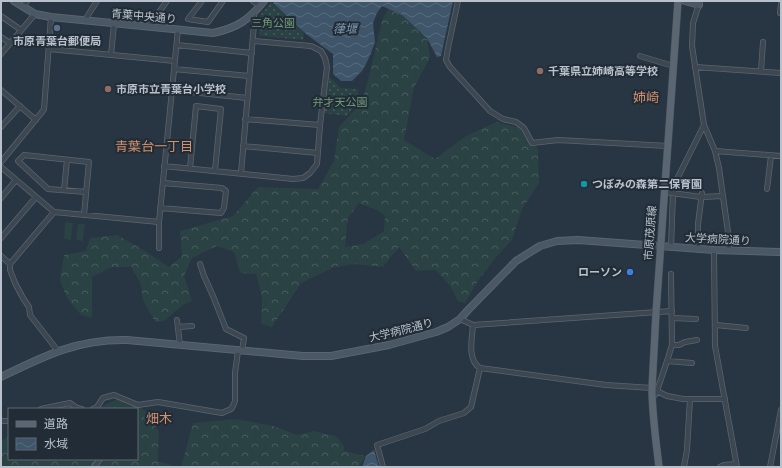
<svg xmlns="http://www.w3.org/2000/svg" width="782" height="468" viewBox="0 0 782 468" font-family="Roboto,'Noto Sans JP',sans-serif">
	<defs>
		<pattern id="grass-dots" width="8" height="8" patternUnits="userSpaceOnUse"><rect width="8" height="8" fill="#2a4243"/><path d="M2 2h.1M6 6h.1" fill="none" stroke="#475c5d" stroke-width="1.8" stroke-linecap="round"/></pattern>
		<pattern id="forest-crowns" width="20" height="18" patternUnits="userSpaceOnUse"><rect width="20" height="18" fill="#2a4243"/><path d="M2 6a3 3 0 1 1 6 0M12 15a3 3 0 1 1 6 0" fill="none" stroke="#475c5d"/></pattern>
		<pattern id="water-waves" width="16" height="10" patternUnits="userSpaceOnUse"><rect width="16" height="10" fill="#3f556a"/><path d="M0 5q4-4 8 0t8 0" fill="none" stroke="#596c7e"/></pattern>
	</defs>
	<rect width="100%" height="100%" fill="#283542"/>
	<path fill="url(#grass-dots)" d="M271,2L304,33L303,40L262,36L259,35V33L260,15Z
		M329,76L341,88L359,89C356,99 354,108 347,116L324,113Z"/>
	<path fill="url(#forest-crowns)" fill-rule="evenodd" d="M388,9L402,15L427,38L430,57L414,88L404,140L435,159L466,136L497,122L519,128L538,149L539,183L522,209L512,240L498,255L479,279L465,303L458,301L450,286L436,270L416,271L399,247L383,267L354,264L335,267L301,283L272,327L261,324L262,297L256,274L240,273L234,252L217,246L192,258L184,276L192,301L183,305L164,321L155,322L143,300L141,284L131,267H112L92,277V318L81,315L67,298L60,280L64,255L86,251L90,238L117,235L142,249L169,267L182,256L180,231L233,216L258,187L318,189L334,161L339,127L362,102L369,76L382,20ZM359,203L377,210L385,216L384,231L363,244L345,247L348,218Z
		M121,397L146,411L159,432L158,461L178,467H1V441L9,436V459H137V409H97Z
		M236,419L273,426L297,435L314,431L336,436L344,446V451L366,456L358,467H181L193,423Z"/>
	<path fill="#2a4243" d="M65,222L73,223L71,240L64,239Z
		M78,224H85L83,241L76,240Z"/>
	<path fill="url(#water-waves)" d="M274,1H453L441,56L437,57L427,38L402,15L382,6L377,13L373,23L375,42L371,53L366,64L362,71L352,81H341L333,74V54L306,34L273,3Z
		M374,450L379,467H362L366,456Z"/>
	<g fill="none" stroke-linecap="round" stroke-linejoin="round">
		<g stroke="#5a656f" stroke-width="6">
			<path id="street" d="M202,1L188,19L208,22L223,1
				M253,1L260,6
				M458,1L448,48L446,60L450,67L490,111L503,119L516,122L524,128L532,143L558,140L668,146
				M700,1L693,23L692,46L704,125L715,151L719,168L729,239V251
				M23,7L27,1
				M780,13L781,4
				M1,16L21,30
				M85,20L97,1
				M149,26L167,1
				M1,37L10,43
				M177,45L252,53
				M49,49L175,61
				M1,54L35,14
				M111,55L114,24
				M640,56L673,66
				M695,67L781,73
				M174,69L249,76
				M761,71L763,42
				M1,90L36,120
				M172,90L247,98
				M245,119L320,125
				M1,127L20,106
				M243,146L318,153
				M715,151L781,156
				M1,162L42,112L44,109L51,17
				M164,166L293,179L303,178L310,173L317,164L320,125L327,67L325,58L321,51L311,46L253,41
				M1,167L54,212L159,222
				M190,168L196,106L221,109L215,170
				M241,173L254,24V14
				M767,189L771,156
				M64,190L67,160
				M664,192L701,197L723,196
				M1,198L16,180
				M160,208L221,213L224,208L226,191L222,188L163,183
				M54,212L10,264V270L15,283L23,298L29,307L30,315L58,351
				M84,215L89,162L24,155L18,161L48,189L86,192
				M1,238L36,197
				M671,247L673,193L677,179L704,125
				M159,248V222L178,29
				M698,249V224L702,193
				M714,250L715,346L737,467
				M1,256L10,264
				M200,264L204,276L213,296L226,329L244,338L242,351
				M672,318L696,319
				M460,319L473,325L672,311
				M177,320L180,345
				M473,325C472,338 467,360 480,368L606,385L652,388
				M716,325L746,328
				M178,327L192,326
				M672,345H679L685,342L697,340
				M667,361L692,363
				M657,391L667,396L683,399H725
				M652,398L655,395L657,391L667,361L672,345L671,274
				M41,409L70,403L77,408L82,409
				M93,409L97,407L103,398L114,395L138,405L158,402L222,413L231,409L233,406L235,401V373L238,351
				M1,421H9
				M94,467L100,459
				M383,467L377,445L425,429L439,421L464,413L471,407L480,368
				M684,467L687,450L690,399
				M720,467L724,465L736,464
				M770,467L781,410"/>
		</g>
		<g stroke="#5a656f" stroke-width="8">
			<path id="secondary" d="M14,1L35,14L51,17L213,33C237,28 249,20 264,1
				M685,1L699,5
				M1,377C44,356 77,339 127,340L303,356H331L389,345L436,332L448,327L460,319L469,309L516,261L540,246L557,241L578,240L714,250L781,252"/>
		</g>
		<g stroke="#46505b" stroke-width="8">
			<path id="primary" d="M659,467C656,441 652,414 652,388L656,313L678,1"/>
		</g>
		<use href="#street" stroke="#3c4752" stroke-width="4.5"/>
		<use href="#secondary" stroke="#4a5765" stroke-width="6"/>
		<use href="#primary" stroke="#5a6672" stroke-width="7"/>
	</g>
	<circle fill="#5c6f8a" stroke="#212c37" stroke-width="1.5" cx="57" cy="28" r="4"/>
	<g fill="#8d6e63" stroke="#212c37" stroke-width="1.5">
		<circle cx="540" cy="71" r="4"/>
		<circle cx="108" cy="89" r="4"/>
	</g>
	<circle fill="#0f9aa8" stroke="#212c37" stroke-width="1.5" cx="584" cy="184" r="4"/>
	<circle fill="#3f7fe0" stroke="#212c37" stroke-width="1.5" cx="630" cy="272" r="4"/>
	<g text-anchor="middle" stroke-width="4" stroke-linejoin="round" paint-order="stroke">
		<g font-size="11" fill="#b9c2cc" stroke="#212c37">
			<text transform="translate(144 16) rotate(5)" y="4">青葉中央通り</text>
			<text transform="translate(650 233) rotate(-86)" y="4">市原茂原線</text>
			<text transform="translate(718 239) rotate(3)" y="4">大学病院通り</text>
			<text transform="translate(401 330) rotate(-14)" y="4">大学病院通り</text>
		</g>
		<g font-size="11" fill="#719c77" stroke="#212c37">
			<text x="273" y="27">三角公園</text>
			<text x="340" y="106">弁才天公園</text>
		</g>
		<g font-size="11" font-weight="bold" fill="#b9c2cc" stroke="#212c37" text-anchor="start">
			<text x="57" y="45" text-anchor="middle">市原青葉台郵便局</text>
			<text x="548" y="75">千葉県立姉崎高等学校</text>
			<text x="116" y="93">市原市立青葉台小学校</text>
			<text x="592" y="188">つぼみの森第二保育園</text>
			<text x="622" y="276" text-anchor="end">ローソン</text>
		</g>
		<g font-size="12" font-style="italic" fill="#7b95ad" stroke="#212c37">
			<text x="345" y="33">葎堰</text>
		</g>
		<g font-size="13" fill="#d3906d" stroke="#212c37">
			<text x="646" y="102">姉崎</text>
			<text x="154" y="151">青葉台一丁目</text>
			<text x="159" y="423">畑木</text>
		</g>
	</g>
	<rect width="782" height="468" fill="none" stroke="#b9c2cc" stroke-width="4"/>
	<rect x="8" y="408" width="130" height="52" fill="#212c37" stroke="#5e6873"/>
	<rect x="16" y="421" width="20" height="6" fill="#5a6672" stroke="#5e6873"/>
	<text x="44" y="428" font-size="12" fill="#b9c2cc">道路</text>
	<rect x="16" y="438" width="20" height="12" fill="url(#water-waves)" stroke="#5e6873"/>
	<text x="44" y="448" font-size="12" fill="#b9c2cc">水域</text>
</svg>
